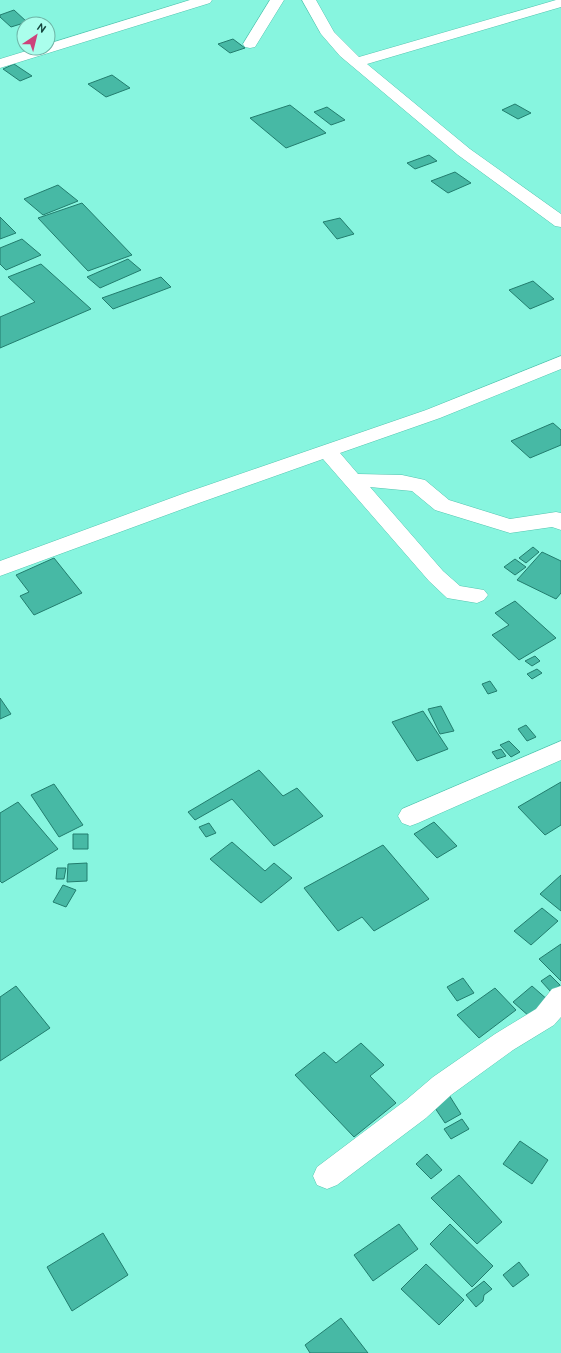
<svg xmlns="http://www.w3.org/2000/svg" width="561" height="1353" viewBox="0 0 561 1353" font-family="Ubuntu,sans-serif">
	<rect width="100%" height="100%" fill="#87f5df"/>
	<path fill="#47b9a5" stroke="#227d6e" d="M14,10L27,22L11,27L0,17V15Z
		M233,39L245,48L230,53L218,44Z
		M14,64L32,76L20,81L3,69Z
		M112,75L130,88L106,97L88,84Z
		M515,104L531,113L518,119L502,110Z
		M290,105L326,133L286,148L250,118Z
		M327,107L345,120L331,125L314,112Z
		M429,155L437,161L415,169L407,163Z
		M455,172L471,183L448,193L431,181Z
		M58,185L78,201L43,215L24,199Z
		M82,203L132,255L88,271L38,218Z
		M0,217L16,233L0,239Z
		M340,218L354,234L337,239L323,222Z
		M22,239L41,255L6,270L0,264V248Z
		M128,259L141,270L100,288L87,277Z
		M41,264L91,309L0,348V317L35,302L8,277Z
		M161,277L171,287L113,309L102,298Z
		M533,281L554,299L530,309L509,290Z
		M553,423L561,430V445L530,458L511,441Z
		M533,547L539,552L526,563L519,558Z
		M542,552L561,561V593L556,599L517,580Z
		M54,558L82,593L34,615L20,596L29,592L16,575Z
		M515,559L526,567L515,575L504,567Z
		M515,601L556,638L519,660L492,635L509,625L495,613Z
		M535,656L540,661L532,666L525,661Z
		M537,669L542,673L532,679L527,674Z
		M490,681L497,691L488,694L482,684Z
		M0,698L11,714L0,719Z
		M441,706L454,731L440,734L428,709Z
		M423,711L448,749L417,761L392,722Z
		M526,725L536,737L527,741L518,729Z
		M509,741L520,752L511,757L500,745Z
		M501,749L506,756L497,759L492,752Z
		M259,770L283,796L297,788L323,816L274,846L232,799L195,820L188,812Z
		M561,782V825L545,835L518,807Z
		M54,784L83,825L59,837L31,795Z
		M18,802L58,849L2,883L0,881V813Z
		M434,822L457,846L437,858L414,834Z
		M209,823L216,833L206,837L199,827Z
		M73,834H88V849H73Z
		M232,842L265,871L274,863L292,878L261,903L210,859Z
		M383,845L429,899L374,931L362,917L338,931L304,888Z
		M87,863V881L67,882L68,864Z
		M57,868H66L64,879H56Z
		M561,875V911L540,894Z
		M63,885L76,890L66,907L53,902Z
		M542,908L558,921L531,945L514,931Z
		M561,944V981L539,959Z
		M550,975L560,985L551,992L541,981Z
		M463,978L474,993L457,1001L447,987Z
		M16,986L50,1028L0,1061V997Z
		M532,986L549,1001L530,1017L513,1002Z
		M495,988L516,1010L479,1038L457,1015Z
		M361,1043L384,1065L370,1076L396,1103L354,1137L295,1075L324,1052L336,1063Z
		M449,1095L461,1114L445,1123L433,1105Z
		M462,1119L469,1129L451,1139L444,1129Z
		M520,1141L548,1160L532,1184L503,1164Z
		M427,1154L442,1170L431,1179L416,1164Z
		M459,1175L502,1222L477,1244L431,1198Z
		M399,1224L418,1249L373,1281L354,1255Z
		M450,1224L493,1266L472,1287L430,1244Z
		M103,1233L128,1275L72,1311L47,1267Z
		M519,1262L529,1275L513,1287L503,1275Z
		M426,1264L464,1300L439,1325L401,1289Z
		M484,1281L492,1289L484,1295L483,1301L476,1307L466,1295Z
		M341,1318L368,1353H310L305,1345Z"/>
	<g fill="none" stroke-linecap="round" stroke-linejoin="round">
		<g stroke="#54c5b0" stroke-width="1">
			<path id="minor" d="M190,0H212L210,3L0,68V59L36,48H48V44Z
				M270,0H284L255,47L250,48L245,47L243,44Z
				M302,0H316L334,32L359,57L556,0H561V7L367,64L470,149L561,214V227L555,226L458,155L340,56L321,34Z
				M561,356V369L440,418L340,453L358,474L402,475L425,480L449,500L510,519L556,512L561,513V530L552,527L510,533L435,510L412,491L370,487L443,571L460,586L484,590L488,595L484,600L477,603L447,598L429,581L323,459L199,503L0,576V561L185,493L426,410Z
				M561,741V760L418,823L410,826L402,823L398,816L402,809Z
				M561,986V1017L554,1025L513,1050L451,1095L426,1118L337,1185L327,1189L317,1185L313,1176L317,1167L406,1100L433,1077L495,1034L536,1009L552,989Z"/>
		</g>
		<use href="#minor" fill="#fff" fill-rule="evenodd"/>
	</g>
	<g transform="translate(36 36) rotate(35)"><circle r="19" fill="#aafeec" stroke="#6eb4a6"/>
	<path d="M0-3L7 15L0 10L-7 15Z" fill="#cd437b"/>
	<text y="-6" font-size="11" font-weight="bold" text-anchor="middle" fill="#15453d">N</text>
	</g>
</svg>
